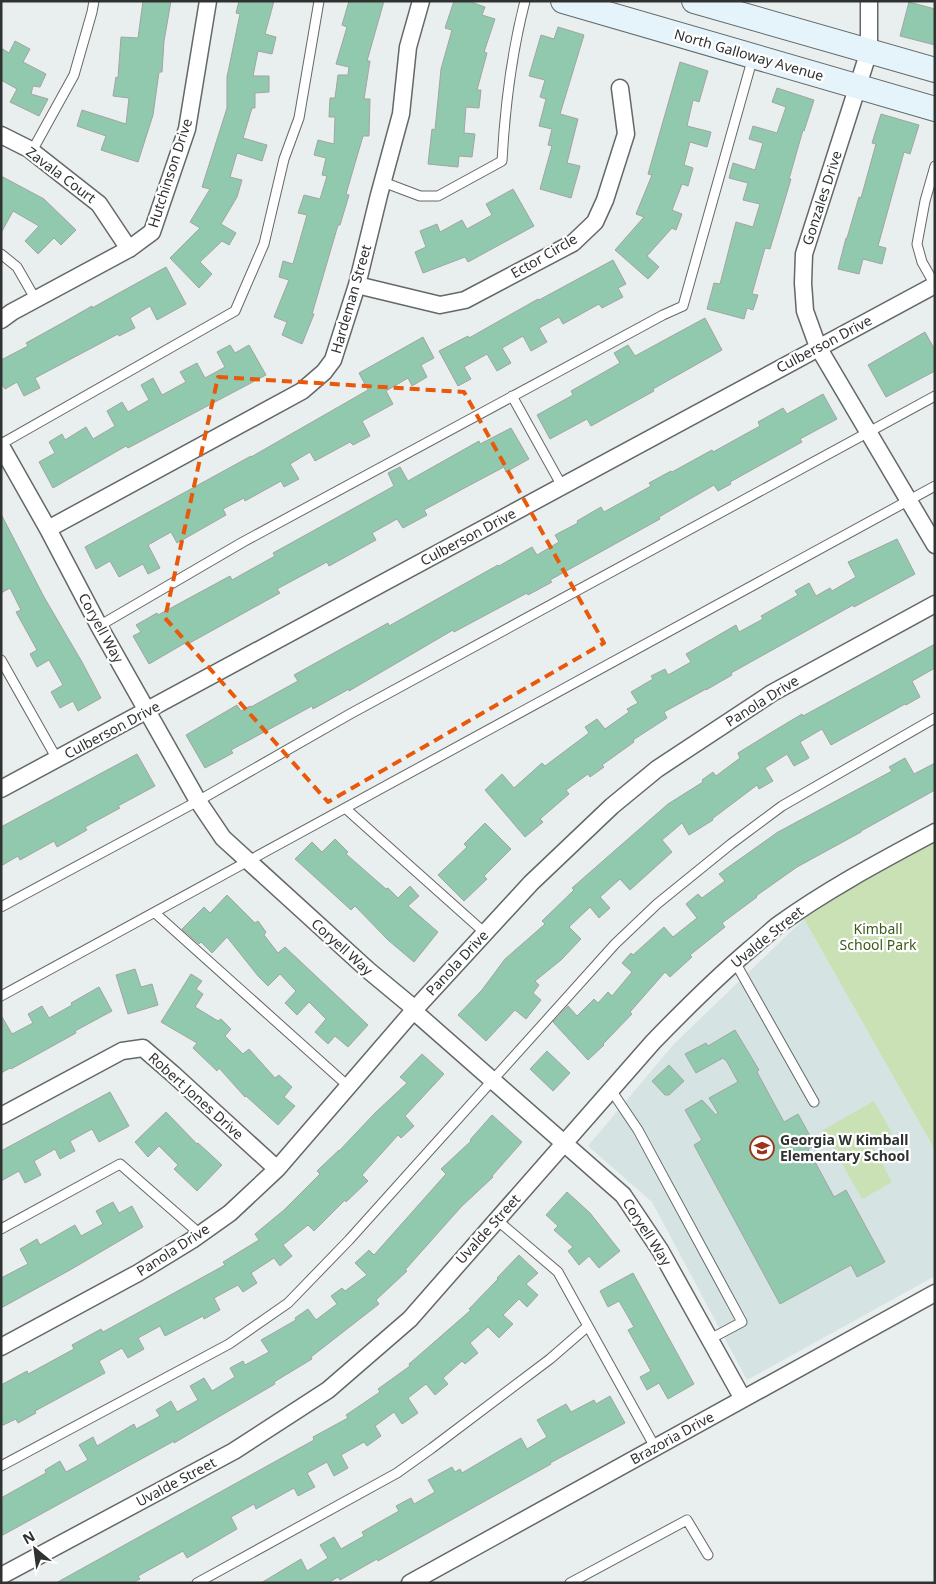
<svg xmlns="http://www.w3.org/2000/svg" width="936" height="1584" viewBox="0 0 936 1584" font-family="'Noto Sans',sans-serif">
	<rect width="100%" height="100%" fill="#e9eeee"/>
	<path fill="#d6e3e3" d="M804,919L935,1150V1276L747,1380L652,1202L588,1146L674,1044Z"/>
	<path fill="#c9e1b4" d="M935,840V1150L804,919L865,879Z
		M874,1101L892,1133L872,1145L892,1182L862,1199L823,1130Z"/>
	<path fill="#90c9ad" stroke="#a2a5a3" d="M143,1H171L164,41L162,72H159L153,115L138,162L101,150L106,136L77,126L82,110L126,124L129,98L113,96L116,77L118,78L121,37L138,38Z
		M239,1H274L265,34L276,37L272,54L258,51L253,76H269V92L255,93V108H252L243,138L267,145L262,161L237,153L230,177L242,180L237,197L221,224L236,233L229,245L222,241L200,262L212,274L199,288L170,258L200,228L190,222L210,189L202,187L227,108V77L240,14L236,13Z
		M349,1H384L367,61H370L364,99H370L369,136H363L346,194L349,195L340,225H338L312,314H314L302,344L282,335L287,322L274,317L289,280L279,277L283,261L293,264L307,215L298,213L304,195L320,199L327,176L322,175L326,158L314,155L318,140L334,144L335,117H329L330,98H335L338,75H348L349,67L336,64L347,27L342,25Z
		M454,1H468L485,7L482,15L495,19L484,52L487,53L477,90H481L479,108L466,107L464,133L475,134L472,157L459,156L458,167L428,164L432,129L435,130L441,69L452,30L445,28Z
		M909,2L935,9V45L900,36Z
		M558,27L584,35L560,114L578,119L567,163L580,166L571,198L540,189L552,146L548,145L552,129L539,126L546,99L540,97L545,80L529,76L541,35L554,39Z
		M15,41L30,49L23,62L46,74L40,87L33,86L31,94L48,99L39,116L10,102L17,89L1,80V48L9,53Z
		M680,62L708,71L699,102L693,100L687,126L711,132L707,147L690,142L684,165L693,168L688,186L682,184L672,210L682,214L676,230L672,228L647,256L659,267L648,279L615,250L644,217L636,214L652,175L648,174Z
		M777,88L814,100L804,131L803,130L789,179H791L770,249L765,248L752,294L758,295L753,310L747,308L744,319L707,309L714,283L720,284L736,222L753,227L760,204L743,200L748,183L729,178L733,163L755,170L763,143L749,139L753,126L777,133L786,107L772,102Z
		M881,114L919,125L910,154L904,152L878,246L886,248L882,264L863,259L859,274L838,269L846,238H847L859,197L861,198L876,144L872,143Z
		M1,176L44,199L76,230L61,245L54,238L38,254L25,241L39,226L13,211L1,233Z
		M513,189L534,226L468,262L465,257L423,273L415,252L426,247L420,231L437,224L440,232L462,220L467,229L492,215L486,204Z
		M613,260L626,284L618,288L623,297L602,308L599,304L563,324L559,317L539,328L547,342L531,351L523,336L502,348L511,363L497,371L487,354L464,367L471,379L458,386L439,351L468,336L469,338L538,299L539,300Z
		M166,267L186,304L157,320L150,306L130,318L135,328L119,336L118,334L35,378L40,388L24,396L17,382L5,389L1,383V360L28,346L26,343L64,322L92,306V308Z
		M705,318L722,350L653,389L654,391L591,426L587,419L550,439L537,415L573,395L571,391L620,363L614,353L628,345L635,356Z
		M925,332L935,350V371L886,397L868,365Z
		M423,337L434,358L421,365L427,377L412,386L408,378L386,391L393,404L362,421L370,436L353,445L350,442L315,461L310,452L290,464L299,479L284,487L281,481L245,501L244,498L223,509L226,515L177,543L171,532L148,545L160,568L148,574L143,564L119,577L110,561L96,569L85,547L251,456V457L368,390L359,373Z
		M230,345L235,353L249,345L266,375L128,448L126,446L53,488L39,462L55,453L49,442L62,434L65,440L86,427L93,439L115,426L107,411L122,402L128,412L149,400L141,385L153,378L162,395L186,382L180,372L197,363L205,378L225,367L217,352Z
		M823,394L837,419L800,439L802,442L730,482L731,484L718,491L714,485L659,517L660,519L550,580L552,582L528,595L527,593L454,632L453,630L349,691V689L313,709L312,706L231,750L233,753L205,768L186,735L237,705L241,711L250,706L251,707L298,681L294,675L388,623L389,626L498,565L499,566L532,547L537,555L559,542L555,535L578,523L577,521L601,507L604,512L651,486L649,483L671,471L672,472L712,450L713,452L760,426L758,422L783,408L787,414Z
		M511,428L529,459L506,472L504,467L470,485L424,510L427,515L403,528L397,519L372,533L376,540L329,566L327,562L277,589L280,593L186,645L185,643L149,664L133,636L141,632L136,625L157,613L158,615L230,576L232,580L275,556L273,553L293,542L394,486L388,473L400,467L408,481L479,441L480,444Z
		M1,514L44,597L82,662L101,698L78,711L73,701L60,708L51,692L63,685L49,660L37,667L30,654L37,650L16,612L21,610L10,588L1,593Z
		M897,539L915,574L854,607L853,605L731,673L732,675L706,690V689L664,712L667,718L633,740L634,742L602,765L604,767L590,777L588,774L566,790L569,794L540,819L543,822L525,837L485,790L502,774L514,788L542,763L545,766L589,733L585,727L597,719L605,729L629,712L627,709L638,703L631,692L653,679L651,676L665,669L668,675L691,662L686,654L736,625L739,632L763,619L761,616L798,595L795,591L809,583L816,596L830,588L832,591L856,577L848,562Z
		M935,644V668L912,681L920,697L906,705L905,704L831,745L822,729L800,742L809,758L794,766L787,754L765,768L773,781L759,789L757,785L712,819L713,820L689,835L682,823L662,840L672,852L630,890L620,879L600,897L610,908L599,918L590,907L569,927L581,939L561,960L535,981L539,985L533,993L541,1000L526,1019L515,1010L486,1041L458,1015L482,990L505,959L545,924L542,921L574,890L572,888L668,804L703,782L702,780L713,772L716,776L740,758L738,753L772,732L802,714L803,716Z
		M137,754L155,786L118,806L120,808L85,827L87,830L57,847L54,841L20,860L18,856L1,866V827Z
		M905,758L914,774L935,763V790L861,831V832L797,867L756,896L757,897L722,923L725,927L690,955L692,957L670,977L665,972L630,1012L632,1014L603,1044L604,1045L588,1060L553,1022L568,1006L577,1016L594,999L598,1003L608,992L612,996L632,972L622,963L631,953L633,955L664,927L673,937L697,918L686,904L698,894L702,898L725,881L719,874L730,866L778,832L892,771L889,767Z
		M485,823L511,849L484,876L487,879L464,901L438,875L467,847L464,844Z
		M335,839L348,852L346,854L386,889L388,888L398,898L410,886L419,896L408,906L438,932L414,962L388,940L355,906L351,910L295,859L312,842L322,852Z
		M227,895L255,923L258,921L266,932L264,935L278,953L285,947L368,1025L348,1047L335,1036L328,1044L315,1032L326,1019L309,1002L297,1015L285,1003L296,991L280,974L268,986L258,976L227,937L212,953L201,942L199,944L182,929L204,907L210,913Z
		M135,969L141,987L152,984L158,1005L128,1014L116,975Z
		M191,974L202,981L196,989L203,994L195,1007L218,1021L221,1019L231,1029L225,1036L243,1054L249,1049L275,1078L279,1075L292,1087L284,1097L295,1106L278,1125L246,1096L245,1097L219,1068L217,1071L193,1048L197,1043L161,1022Z
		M99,987L112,1011L75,1031L76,1033L11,1069L10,1068L1,1073V1015L12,1034L33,1023L28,1014L42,1006L49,1018L72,1005L71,1003Z
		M735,1030L759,1070L757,1072L784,1122L798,1114L815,1145L808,1149L834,1197L846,1190L885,1262L857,1277L851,1265L780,1304L694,1145L702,1140L685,1110L702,1100L716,1115L718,1113L709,1098L738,1082L726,1060H725L723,1058L696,1073L685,1054L706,1043L708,1046Z
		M547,1051L570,1073L553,1091L530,1069Z
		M422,1054L444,1074L405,1116L414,1126L401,1138L398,1135L362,1175L368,1181L346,1202L345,1200L314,1231L308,1225L283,1245L292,1256L280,1266L274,1258L251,1273L257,1283L243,1292L238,1285L214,1298L220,1310L204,1319L203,1316L165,1336L160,1326L138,1338L144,1349L128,1358L122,1348L99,1361L105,1373L35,1411L36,1413L18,1423L16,1419L1,1426V1385L27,1371L28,1374L74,1349L72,1345L101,1329L103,1332L225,1265L223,1262L259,1240L255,1234L284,1210L320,1174L317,1171L339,1150V1151L375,1113L407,1083L400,1077Z
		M669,1065L684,1081L669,1095H665L652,1081Z
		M110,1092L129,1126L99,1142L92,1129L70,1141L75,1151L60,1159L55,1149L34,1161L41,1175L25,1183L19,1171L1,1181V1151Z
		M166,1112L197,1144L198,1143L222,1165L197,1191L174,1169L178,1165L159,1146L148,1157L135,1142Z
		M492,1115L522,1142L492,1176L493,1177L461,1207L405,1270L407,1271L376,1300L379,1304L311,1357L312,1359L274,1382L275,1384L174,1443V1441L1,1536V1498L46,1473L45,1470L60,1461L66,1472L88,1460L79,1445L93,1437L97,1446L134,1424L136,1429L160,1416L156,1410L171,1401L177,1412L198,1400L190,1386L204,1378L212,1391L235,1377L230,1368L243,1361L245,1365L269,1352L261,1340L296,1320L295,1318L308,1309L316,1320L337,1304L331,1296L342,1288L345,1291L367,1275L355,1263L369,1250L374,1255L446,1174L441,1169L471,1141L470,1140Z
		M567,1192L590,1213L620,1251L599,1268L589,1256L579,1265L568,1251L573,1247L554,1230L558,1226L546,1215Z
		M113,1202L119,1213L132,1206L143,1227L70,1270L1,1308V1278L28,1264L20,1249L37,1239L40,1245L75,1225L81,1236L103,1224L96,1211Z
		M519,1255L538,1273L526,1284L538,1295L527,1307L519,1299L503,1315L513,1324L499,1338L488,1327L470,1343L478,1353L465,1364L462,1361L443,1378L448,1384L435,1395L426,1384L408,1398L418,1413L402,1424L394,1412L375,1426L381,1436L367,1446L364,1442L341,1455L348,1468L334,1476L327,1462L307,1473L315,1487L298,1496L294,1488L256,1509L254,1504L231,1517L237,1529L187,1558L183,1551L138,1576L140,1579L132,1583H56L314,1440L313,1437L348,1418L346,1415L380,1392L378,1389L410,1366L409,1364L471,1310L469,1309L498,1279L497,1278Z
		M633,1273L694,1384L668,1399L659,1383L647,1390L640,1377L651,1371L628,1330L634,1327L619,1301L608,1307L600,1291Z
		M610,1396L625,1423L550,1463L551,1464L378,1561L377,1559L340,1580L338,1577L328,1583H261L301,1559L307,1571L328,1558L320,1545L334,1537L341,1549L364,1536L362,1532L399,1511L396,1506L411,1498L414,1504L435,1492L428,1480L452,1467L455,1472L460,1469L462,1473L521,1438L527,1449L547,1437L537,1420L566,1404L571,1412L594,1400L596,1404Z"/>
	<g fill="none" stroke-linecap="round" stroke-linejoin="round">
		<g stroke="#646868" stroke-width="11">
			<path id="lane" d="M32,151L74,75L92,12L94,1
				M935,166L925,201L917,244L922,262L935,285
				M383,182L420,196H438L502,161C505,106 511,55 525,1
				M1,254L17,267L36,300
				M512,396L562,486
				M1,444L235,311L264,244L284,159L299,118L319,1
				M99,626L243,542L663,315L683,306L753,57
				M1,660L57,759
				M345,808L485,933
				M1,907L198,801L350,714L935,396
				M155,913L348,1086
				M735,962L814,1102
				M1,996L935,486
				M611,1090L638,1130L742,1322L710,1339
				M497,1220L558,1272L655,1447
				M1,1229L120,1164L200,1234
				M1,1466L229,1344L288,1303L349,1240L615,944L657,904L731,844L782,806L935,718
				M197,1583L397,1473L432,1448L550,1359L588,1326
				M570,1583L687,1520L708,1555"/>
		</g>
		<g stroke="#646868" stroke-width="19">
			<path id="street" d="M869,1V51L804,254L803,283L805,311L818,347L935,545
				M1,135L29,149L99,204L129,249
				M357,285L440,305L465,300L573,243L595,222L605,200L626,134L620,88
				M1,320L12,312L129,249L152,232L187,129L208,1
				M1,446L48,529L99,626L198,801L223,838L368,970L415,1009L416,1013L623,1195L660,1250L743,1399
				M48,529L302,391L324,372L333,360L357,285L379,195L401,114L408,47L421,1
				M1,789L935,285
				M1,1116L122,1051L143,1048L173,1074L277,1169
				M1,1347L138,1273L192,1240L230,1213L277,1169L415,1009L531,883L612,806L657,769L772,693L935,604
				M1,1576L234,1451L328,1390L410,1319L653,1042C684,1010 715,979 749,950C759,942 768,933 778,925C828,889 881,861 935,832
				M410,1583L935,1293"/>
		</g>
		<g stroke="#646868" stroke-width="26">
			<path id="secondary" d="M563,1L935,109
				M694,1L935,70"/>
		</g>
		<use href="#lane" stroke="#fff" stroke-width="9"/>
		<use href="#street" stroke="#fff" stroke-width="16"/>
		<use href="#secondary" stroke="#e4f4fa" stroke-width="24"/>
	</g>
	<path fill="none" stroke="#e8590c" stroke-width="4" stroke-dasharray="10 6" stroke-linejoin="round" d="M218,377L464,392L604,643L328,802L165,618Z"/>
	<defs>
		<g id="school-ring" transform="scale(1.25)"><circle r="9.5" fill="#fff" stroke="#9c3419" stroke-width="1.5"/><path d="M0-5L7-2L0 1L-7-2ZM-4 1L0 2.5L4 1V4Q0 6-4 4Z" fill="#9c3419"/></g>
	</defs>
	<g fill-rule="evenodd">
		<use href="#school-ring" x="762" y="1148"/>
	</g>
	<g text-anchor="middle" stroke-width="4.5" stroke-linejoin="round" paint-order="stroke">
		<g font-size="14" fill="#303232" stroke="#fff">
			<text transform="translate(749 55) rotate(16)" y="5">North Galloway Avenue</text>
			<text transform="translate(170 173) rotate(-72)" y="5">Hutchinson Drive</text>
			<text transform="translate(61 175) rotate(37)" y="5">Zavala Court</text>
			<text transform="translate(822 198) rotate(-72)" y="5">Gonzales Drive</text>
			<text transform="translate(544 256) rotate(-30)" y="5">Ector Circle</text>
			<text transform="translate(351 299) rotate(-74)" y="5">Hardeman Street</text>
			<text transform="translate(824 344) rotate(-28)" y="5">Culberson Drive</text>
			<text transform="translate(468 537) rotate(-28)" y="5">Culberson Drive</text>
			<text transform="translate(101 628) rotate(61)" y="5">Coryell Way</text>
			<text transform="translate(762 701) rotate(-32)" y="5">Panola Drive</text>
			<text transform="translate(112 730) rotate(-28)" y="5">Culberson Drive</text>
			<text transform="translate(767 937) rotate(-39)" y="5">Uvalde Street</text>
			<text transform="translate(342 947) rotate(42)" y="5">Coryell Way</text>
			<text transform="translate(457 963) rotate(-47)" y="5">Panola Drive</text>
			<text transform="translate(196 1096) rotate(42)" y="5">Robert Jones Drive</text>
			<text transform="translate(488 1229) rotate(-48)" y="5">Uvalde Street</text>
			<text transform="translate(647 1232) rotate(57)" y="5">Coryell Way</text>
			<text transform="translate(173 1250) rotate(-33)" y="5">Panola Drive</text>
			<text transform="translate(672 1438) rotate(-29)" y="5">Brazoria Drive</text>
			<text transform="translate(176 1482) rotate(-28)" y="5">Uvalde Street</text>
		</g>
		<g font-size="14" fill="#3b5a17" stroke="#fff">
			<text x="878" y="934">Kimball<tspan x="878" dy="16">School Park</tspan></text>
		</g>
		<g font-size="14" font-weight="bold" fill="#303232" stroke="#fff" text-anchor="start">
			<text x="780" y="1145">Georgia W Kimball<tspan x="780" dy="16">Elementary School</tspan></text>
		</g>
	</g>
	<rect width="936" height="1584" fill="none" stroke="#303232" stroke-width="5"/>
	<g transform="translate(35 1549) rotate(331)" stroke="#ffffff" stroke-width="4" paint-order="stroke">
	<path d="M0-4L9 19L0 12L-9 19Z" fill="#303232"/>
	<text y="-8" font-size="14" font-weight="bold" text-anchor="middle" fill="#303232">N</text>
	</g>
</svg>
